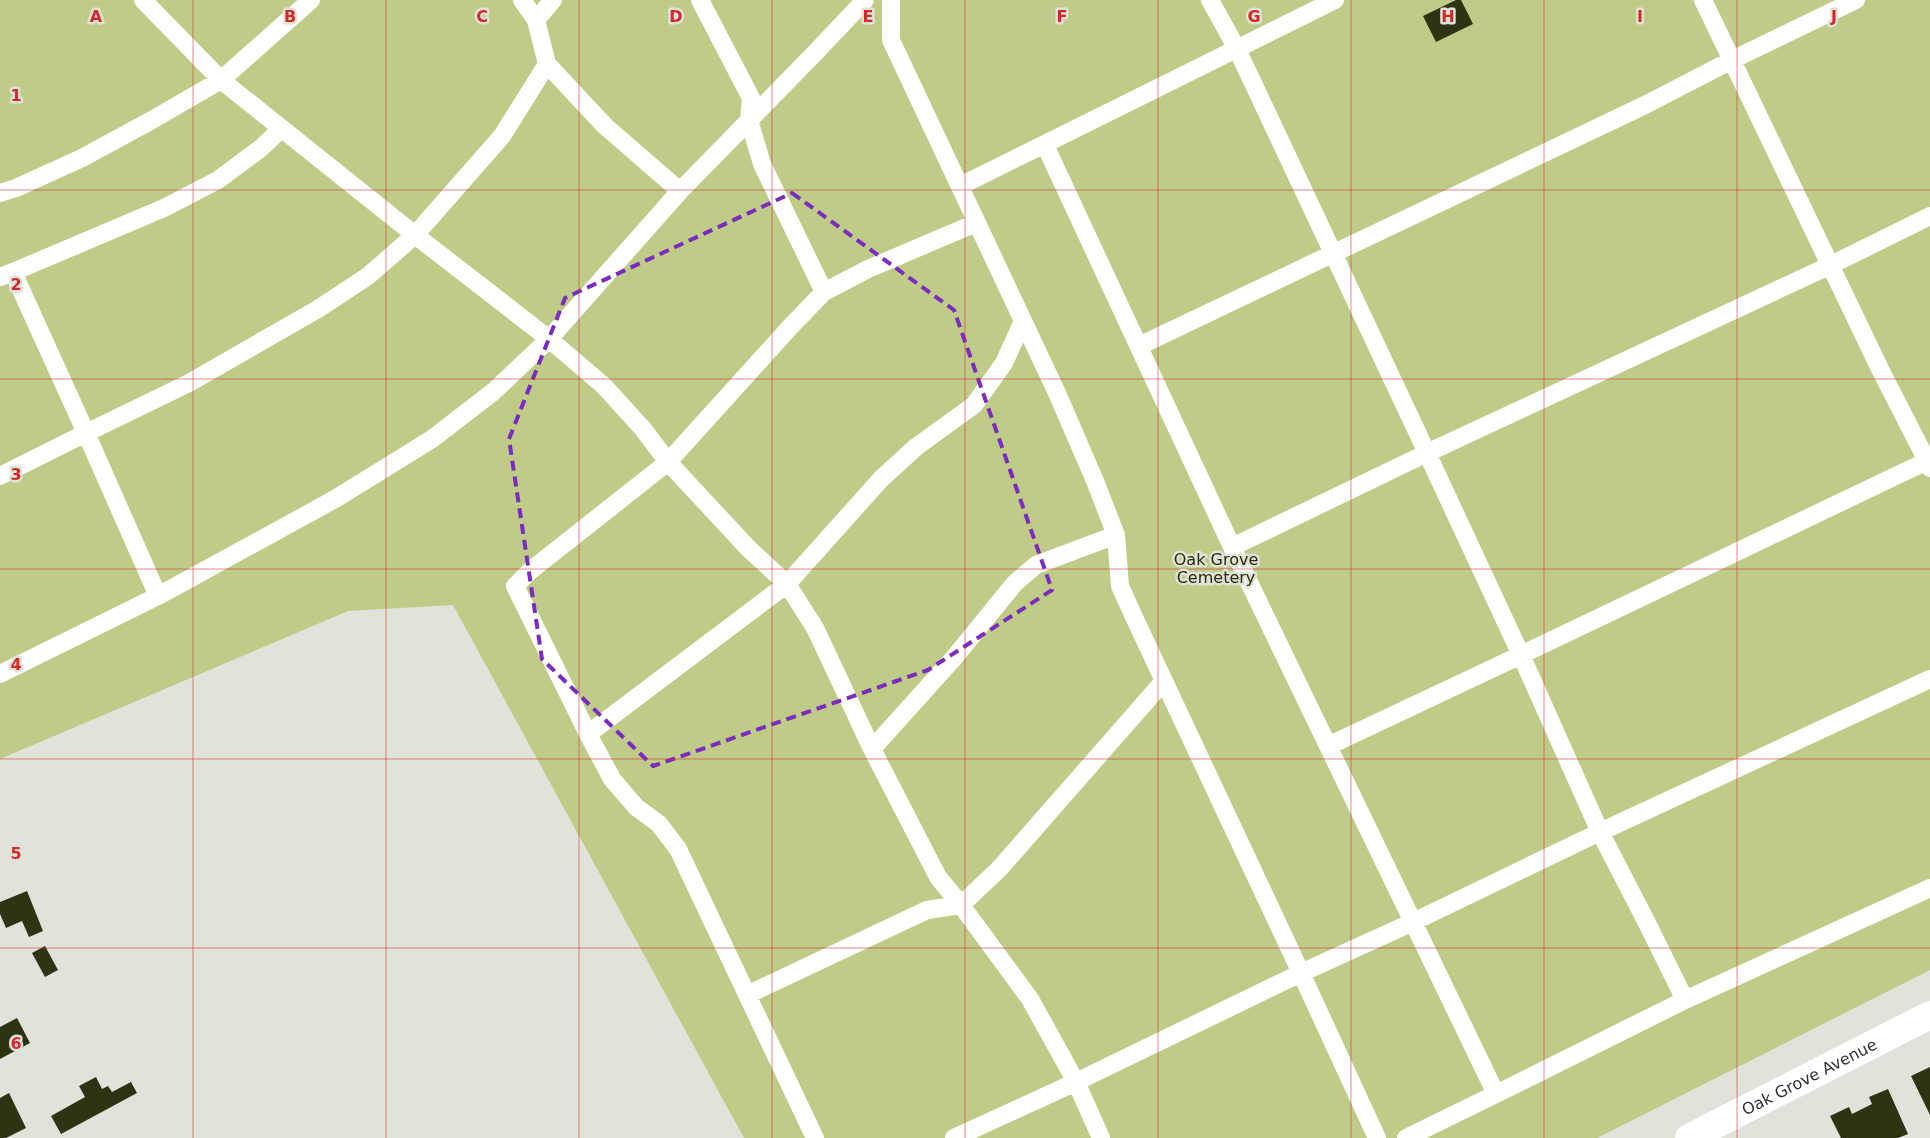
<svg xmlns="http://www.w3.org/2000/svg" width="1930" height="1138" viewBox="0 0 1930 1138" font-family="'DejaVu Sans',sans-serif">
	<rect width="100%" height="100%" fill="#e0e3d9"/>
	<path fill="#becc87" d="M0,0H1930V970L1597,1138H744L453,605L348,611L0,759Z"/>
	<path fill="#2e3413" d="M1456,0H1461L1473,24L1436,42L1423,16Z
		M27,891L43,931L29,937L22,921L6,928L0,914V902Z
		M45,946L58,970L45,977L32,953Z
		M17,1018L30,1043L0,1059V1027Z
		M1930,1067V1115L1911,1076Z
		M96,1077L102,1089L108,1086L112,1092L131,1082L137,1093L61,1134L51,1116L85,1097L79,1086Z
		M1888,1089L1908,1134L1898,1138H1841L1830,1116L1849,1107L1852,1114L1872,1104L1869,1097Z
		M9,1093L26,1128L6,1138H0V1098Z"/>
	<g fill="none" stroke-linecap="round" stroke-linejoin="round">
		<path stroke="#fff" stroke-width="18" d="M143,0L221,80L415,235L549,339L680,191L813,55L865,0
			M522,0L536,20L547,64
			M700,0L751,98L749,120L762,164L824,292
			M1210,0L1237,49L1427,453L1831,265L1930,216
			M1703,0L1880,369L1927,461L1930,459
			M536,20L553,0
			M1045,145L1232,547L1413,922L1600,832L1647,923L1685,1000L1930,888
			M960,186L1335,0
			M0,193L16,188L82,158L152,120L221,80L311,0
			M13,272L164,208L218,180L261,148L281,129
			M0,277L13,272L86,433L0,476
			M1139,346L1645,105L1732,60L1856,0
			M1930,468L1927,461L1521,655L1600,832L1930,679
			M1232,547L1427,453L1521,655L1328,746
			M158,596L335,499L432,439L493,392L549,339L604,386L643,429L668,462L791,326L824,292L868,269L976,223
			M0,674L158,596L86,433L189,383L318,309L368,276L415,235L502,136L547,64L605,126L680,191
			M588,734L787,584L881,479L916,447L974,405L1004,363L1023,321
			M872,749L953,659L1015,583L1036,565L1116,535
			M747,995L927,910L961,905L1030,999L1076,1082L1301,973L1134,617L1120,586L1116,535L1095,481L1057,393L891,40V0
			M1496,1094L1685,1000
			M815,1138L678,849L659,824L636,807L612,779L588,734L515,586L530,571L668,462L749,549L787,584L815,628L872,749L938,877L961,905L1000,868L1163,682
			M954,1138L1076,1082L1101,1138
			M1377,1138L1301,973L1413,922L1496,1094L1406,1138"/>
		<path stroke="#fff" stroke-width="28" id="s1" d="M1689,1138L1930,1015"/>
	</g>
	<path fill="none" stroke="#7b2cbf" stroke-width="4" stroke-dasharray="10 6" stroke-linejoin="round" d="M792,193L954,310L1052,590L928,670L653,766L542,659L509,439L565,298Z"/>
	<path fill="none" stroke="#d62828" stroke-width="1" stroke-opacity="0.55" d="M193,0V1138M386,0V1138M579,0V1138M772,0V1138M965,0V1138M1158,0V1138M1351,0V1138M1544,0V1138M1737,0V1138M0,190H1930M0,379H1930M0,569H1930M0,759H1930M0,948H1930"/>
	<g text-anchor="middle" stroke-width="5" stroke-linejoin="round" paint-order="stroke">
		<g font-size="16" fill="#272d01" stroke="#e0e3d9">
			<text x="1216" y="565">Oak Grove<tspan x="1216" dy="18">Cemetery</tspan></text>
		</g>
		<g font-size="16" fill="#30312d" stroke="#e0e3d9">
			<text dy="6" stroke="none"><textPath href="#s1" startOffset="135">Oak Grove Avenue</textPath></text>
		</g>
	</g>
	<g font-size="16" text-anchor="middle" font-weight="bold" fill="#d62828" stroke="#e0e3d9" stroke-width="5" stroke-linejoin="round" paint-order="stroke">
		<text x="96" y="22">A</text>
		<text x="290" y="22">B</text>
		<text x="482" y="22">C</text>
		<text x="676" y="22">D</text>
		<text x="868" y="22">E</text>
		<text x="1062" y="22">F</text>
		<text x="1254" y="22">G</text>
		<text x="1448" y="22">H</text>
		<text x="1640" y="22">I</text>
		<text x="1834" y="22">J</text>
		<text x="16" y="101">1</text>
		<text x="16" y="290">2</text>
		<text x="16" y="480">3</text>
		<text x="16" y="670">4</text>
		<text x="16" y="859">5</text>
		<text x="16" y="1049">6</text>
	</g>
</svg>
